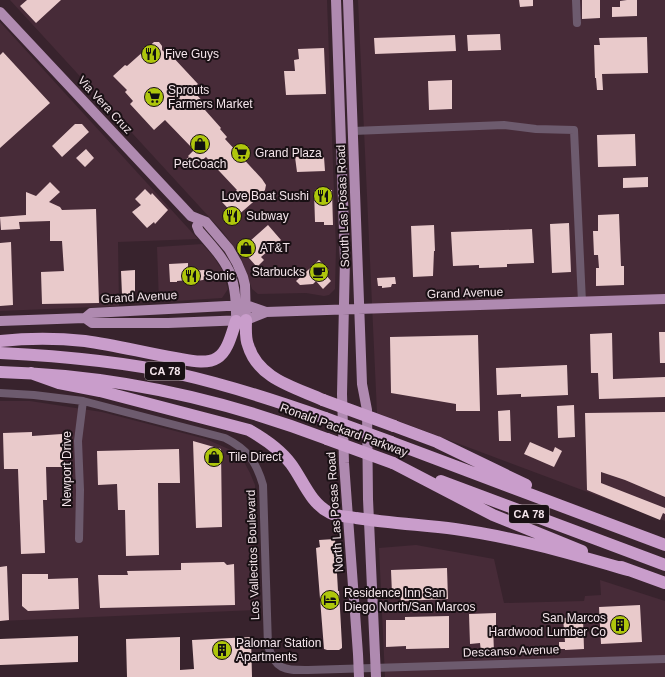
<svg xmlns="http://www.w3.org/2000/svg" width="665" height="677" viewBox="0 0 665 677" font-family="Arial,sans-serif">
	<rect width="100%" height="100%" fill="#38232d"/>
	<path fill="#472b38" d="M10,0H327L336,248L335,289L329,295L324,296L306,293L258,294L252,289L240,255L222,231Z
		M358,0H665V521L377,413Z
		M0,22L198,239L118,242L119,306L0,311Z
		M202,244L213,256L222,270L228,289L222,298L159,302L157,247Z
		M0,401H30L102,412L206,439L233,451L242,458L250,473L255,485L258,610L0,621Z
		M416,545L494,559L504,603L584,601L585,596L601,595L600,580L665,601V677H385L379,548Z"/>
	<path fill="#e9cacb" d="M27,0H61L36,23L20,6Z
		M519,0H533V6L520,7Z
		M582,0H600V18L582,19Z
		M627,0H637V16L612,17V7H620V1Z
		M500,34L501,50L468,51L467,35Z
		M455,35L456,51L375,54L374,38Z
		M647,37L648,73L602,74L603,90H597L596,78H595L594,45H600L599,38Z
		M154,42H159L162,46V50L169,56L171,55L198,84L194,87L197,91L195,93L208,107L205,110L221,128L220,129L227,137L225,139L262,179L266,185L265,190L261,195L236,217L222,202L237,190L206,157L199,163L197,160L190,167L184,161L189,157L188,156L194,150L165,120L154,130L130,104L133,101L125,92L127,90L113,76L125,65L127,66Z
		M324,48L326,94L286,95L284,71H295L294,60L299,59L298,49Z
		M3,52L50,103L0,148V55Z
		M452,80V109L429,110L428,81Z
		M75,124H82L89,132L62,157L52,146Z
		M635,134L636,166L598,167L597,135Z
		M86,149L94,158L85,167L76,158Z
		M295,157H324L325,171L297,172Z
		M648,177V187L623,188V178Z
		M50,182L60,192L49,202L60,207L62,210L96,209L99,303L42,304L41,272L64,271L62,241H50V221L19,222L20,229L1,230L0,217L26,215V192L36,196Z
		M145,189L151,195L152,193L168,210L155,224L154,222L147,228L132,212L141,205L135,199Z
		M332,190L333,225H324V222H315L314,191Z
		M619,214L621,266H624V285L596,286V268H599L598,255H594L593,231H598V215Z
		M569,223L571,272L552,273L550,224Z
		M268,225L281,240L261,257L264,260L257,267L241,249Z
		M434,225L435,251H434L433,276L413,277L411,226Z
		M532,229L534,263L507,264V267L479,268V265L453,266L451,232Z
		M11,242L13,305L0,306V243Z
		M319,260L329,270L325,274L331,281L323,289L316,281L313,284L300,285L296,281Z
		M188,263V271L204,270L208,275L203,280L189,282L188,280L177,281V282H170L169,264Z
		M135,270V294L122,295L121,271Z
		M395,277L396,284H392L391,287L382,288V286H378L377,278Z
		M659,332H665V363H660Z
		M612,333L613,379L665,377V397L599,399L598,373H591L590,334Z
		M478,335L480,411H456V404L391,393L390,337Z
		M567,365L568,395L521,397V394L497,395L496,368Z
		M574,405L575,437L558,438L557,406Z
		M510,410L511,441H499L498,411Z
		M665,412V497L625,480L601,472V483L665,508V514L663,513L660,520L587,490L585,413Z
		M32,432V436L62,434L64,467H46L47,500H43L45,553L21,554L18,469H4L3,433Z
		M193,441L221,449L222,527L196,528Z
		M530,442L553,452L555,447L562,451L554,467L524,454Z
		M179,449L180,483H158L159,555L126,556L125,510H118L117,484L98,485L97,451Z
		M335,539L338,591H339L342,645V648L339,650H327L324,649L316,548L320,547L319,540Z
		M224,562L227,565L234,564L235,605L100,608L98,575H128L127,571L181,570V563Z
		M7,566L9,620L0,621V567Z
		M447,568L448,599L401,601L400,594H392L391,570Z
		M22,574H48V579L78,578L79,609L28,611L22,606Z
		M640,605L642,642L601,644L599,607Z
		M496,613V626H493L494,652H481L480,643L470,644L469,614Z
		M449,616V648L406,649V646L386,647V620H405V617Z
		M583,617L584,649L565,650V649H559V642H565L563,618Z
		M78,636V662L0,665V639Z
		M180,637V670L194,669L192,640L251,637L252,677H127L126,639Z"/>
	<g fill="none" stroke-linecap="round" stroke-linejoin="round">
		<path stroke="#6d5b6e" stroke-width="8" d="M576,0L577,23
			M353,131L504,125L536,129L574,130L582,302
			M0,393L34,395L83,401L225,438C247,449 256,461 263,485L268,646C276,671 285,670 308,670L665,659
			M79,539L80,490L78,441L83,401"/>
		<path stroke="#af8ab0" stroke-width="10" d="M336,0L345,259L342,394L344,463L358,654L359,677
			M348,0L362,384L367,410L368,499L376,677
			M0,12L191,216L206,222L229,249L237,263L243,277L245,285L246,320
			M197,226L199,231C229,265 237,274 236,321
			M85,318L91,313L246,305L266,312
			M0,321L85,318L92,323H168L246,320L266,312L665,299"/>
		<path stroke="#c99dcb" stroke-width="12" d="M246,320C246,328 245,338 248,345C258,379 294,387 323,400
			M0,341C28,338 57,338 85,341C115,345 145,353 175,358C188,360 206,365 217,358C228,352 232,332 236,321
			M0,353C60,356 120,361 179,374C228,385 277,401 325,418
			M0,372C114,375 220,398 327,439
			M31,373L59,383L100,391L249,430C265,439 280,449 291,464C303,480 310,503 330,513C338,517 347,516 356,518C389,523 422,525 455,529C514,537 572,554 628,570
			M394,426L437,442L526,485
			M391,442L665,545
			M393,463L493,515L582,551
			M441,481L665,565
			M621,567L665,583"/>
		<path stroke="#c99dcb" stroke-width="12" d="M323,400L394,426
			M325,418L391,442
			M327,439L393,463"/>
	</g>
	<defs>
		<g id="restaurant-disc" transform="scale(1)"><circle r="9.5" fill="#aec60c" stroke="#191014"/><path d="M-5-6h1v4h1v-4h1v4h1v-4h1v5L-1.5 .5V6h-2V.5L-5-1ZM5-6V6H3V1.5H1.5Q1.5-4 5-6Z" fill="#111"/></g>
		<g id="supermarket-disc" transform="scale(1)"><circle r="9.5" fill="#aec60c" stroke="#191014"/><path d="M-6-5.5h2.5l.6 2H6L4.5 2H-2.5L-4.4-4H-6ZM-1.5 3.2a1.3 1.3 0 1 0 .1 0ZM3 3.2a1.3 1.3 0 1 0 .1 0Z" fill="#111"/></g>
		<g id="shop-disc" transform="scale(1)"><circle r="9.5" fill="#aec60c" stroke="#191014"/><path d="M-5-2.5h2.3a2.7 3.5 0 0 1 5.4 0H5L5.5 6h-11ZM-1.5-2.5h3a1.5 2.3 0 0 0-3 0Z" fill="#111"/></g>
		<g id="cafe-disc" transform="scale(1)"><circle r="9.5" fill="#aec60c" stroke="#191014"/><path d="M-5.5-4.5H6V0H3Q3 3.5 0 3.5H-2.5Q-5.5 3.5-5.5 0ZM3-3.2v2h1.7v-2ZM-6 4.5H4V6H-6Z" fill="#111"/></g>
		<g id="hotel-disc" transform="scale(1)"><circle r="9.5" fill="#aec60c" stroke="#191014"/><path d="M-6-4.5h1.5V1H6V5H4.5V3h-9V5H-6ZM-4 0a1.8 1.8 0 1 1 3.6 0ZM.5 0V-2.5h3Q6-2.5 6 0Z" fill="#111"/></g>
		<g id="building-disc" transform="scale(1)"><circle r="9.5" fill="#aec60c" stroke="#191014"/><path d="M-4-6H4V6H1V3H-1V6H-4ZM-2.5-4.3h1.7v1.8h-1.7ZM.8-4.3h1.7v1.8H.8ZM-2.5-1h1.7V.8h-1.7ZM.8-1h1.7V.8H.8Z" fill="#111"/></g>
	</defs>
	<g fill-rule="evenodd">
		<use href="#restaurant-disc" x="151" y="54"/>
		<use href="#supermarket-disc" x="154" y="97"/>
		<use href="#shop-disc" x="200" y="144"/>
		<use href="#supermarket-disc" x="241" y="153"/>
		<use href="#restaurant-disc" x="323" y="196"/>
		<use href="#restaurant-disc" x="232" y="216"/>
		<use href="#shop-disc" x="246" y="248"/>
		<use href="#cafe-disc" x="319" y="272"/>
		<use href="#restaurant-disc" x="191" y="276"/>
		<use href="#shop-disc" x="214" y="457"/>
		<use href="#hotel-disc" x="330" y="600"/>
		<use href="#building-disc" x="620" y="625"/>
		<use href="#building-disc" x="222" y="650"/>
	</g>
	<g text-anchor="middle" stroke-width="4" stroke-linejoin="round" paint-order="stroke">
		<g fill="#191014" stroke="#b2a5aa" stroke-width="1">
			<rect x="145" y="362" width="40" height="18" rx="3"/>
			<rect x="509" y="505" width="40" height="18" rx="3"/>
		</g>
		<g font-size="11" font-weight="bold" fill="#f4e5eb">
			<text x="165" y="375">CA 78</text>
			<text x="529" y="518">CA 78</text>
		</g>
		<g font-size="12" fill="#f4e5eb" stroke="#191014" text-anchor="start">
			<text x="165" y="58">Five Guys</text>
			<text x="168" y="94">Sprouts<tspan x="168" dy="14">Farmers Market</tspan></text>
			<text x="255" y="157">Grand Plaza</text>
			<text x="200" y="168" text-anchor="middle">PetCoach</text>
			<text x="309" y="200" text-anchor="end">Love Boat Sushi</text>
			<text x="246" y="220">Subway</text>
			<text x="260" y="252">AT&amp;T</text>
			<text x="305" y="276" text-anchor="end">Starbucks</text>
			<text x="205" y="280">Sonic</text>
			<text x="228" y="461">Tile Direct</text>
			<text x="344" y="597">Residence Inn San<tspan x="344" dy="14">Diego North/San Marcos</tspan></text>
			<text x="606" y="622" text-anchor="end">San Marcos<tspan x="606" dy="14">Hardwood Lumber Co</tspan></text>
			<text x="236" y="647">Palomar Station<tspan x="236" dy="14">Apartments</tspan></text>
		</g>
		<g font-size="12" fill="#f4e5eb" stroke="#191014">
			<text transform="translate(105 105) rotate(47)" y="4">Via Vera Cruz</text>
			<text transform="translate(343 206) rotate(-92)" y="4">South Las Posas Road</text>
			<text transform="translate(465 293) rotate(-2)" y="4">Grand Avenue</text>
			<text transform="translate(139 297) rotate(-3)" y="4">Grand Avenue</text>
			<text transform="translate(344 430) rotate(20)" y="4">Ronald Packard Parkway</text>
			<text transform="translate(67 469) rotate(-90)" y="4">Newport Drive</text>
			<text transform="translate(335 512) rotate(-94)" y="4">North Las Posas Road</text>
			<text transform="translate(253 555) rotate(-92)" y="4">Los Vallecitos Boulevard</text>
			<text transform="translate(511 651) rotate(-2)" y="4">Descanso Avenue</text>
		</g>
	</g>
</svg>
